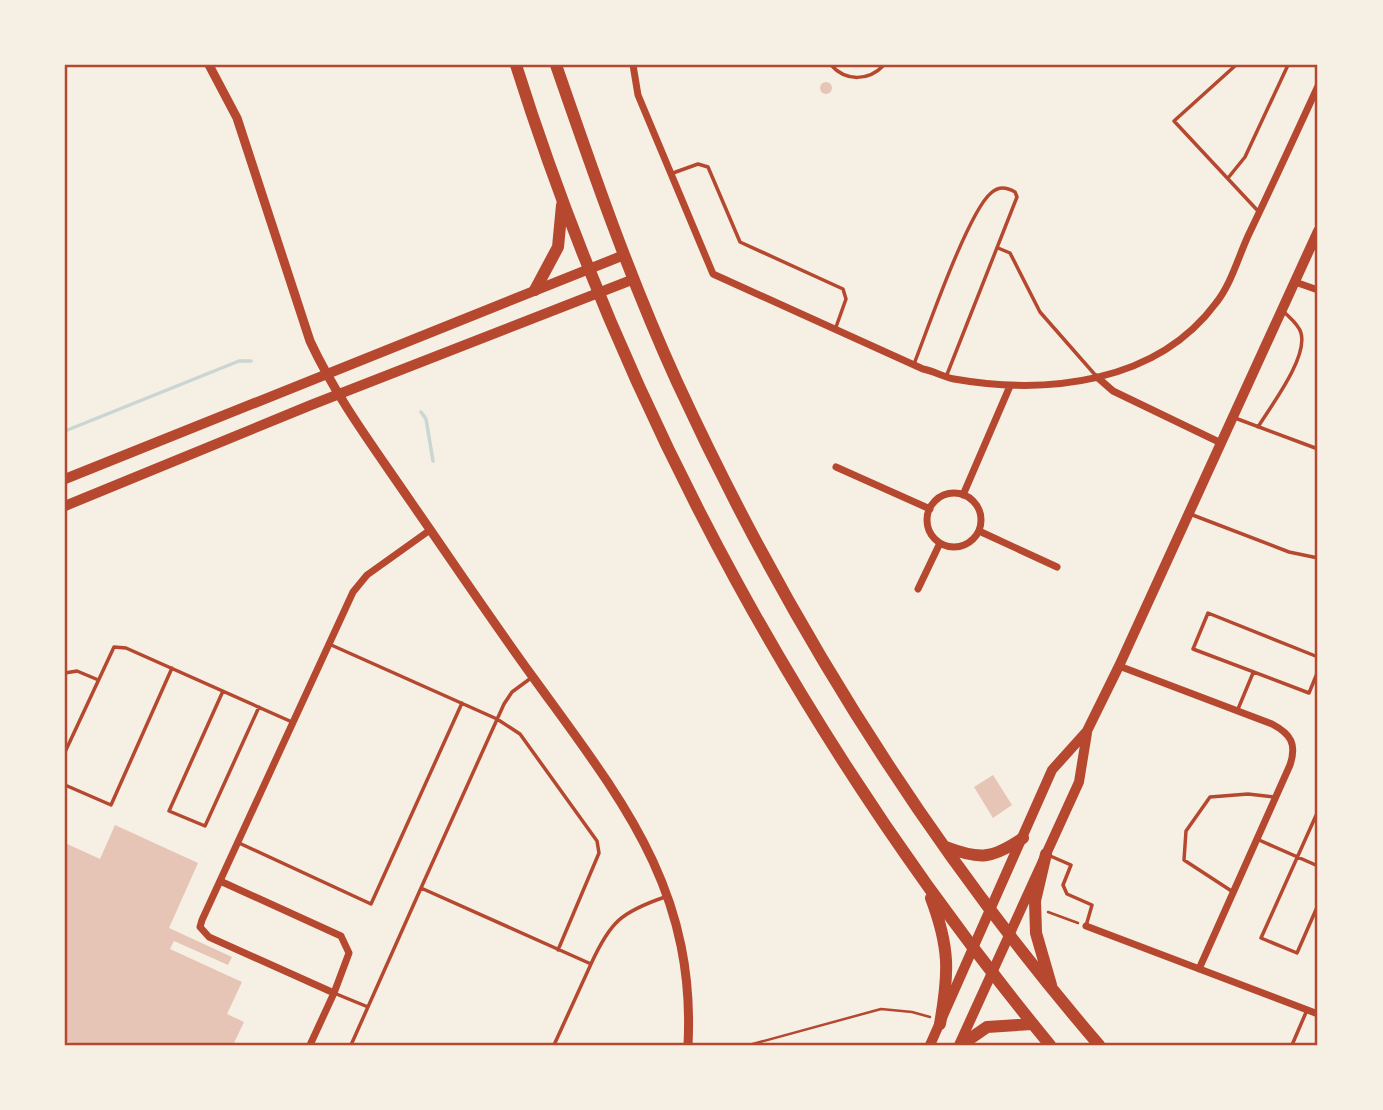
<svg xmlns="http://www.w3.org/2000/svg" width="1383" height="1110" viewBox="0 0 1383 1110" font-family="'Fira Sans Condensed',sans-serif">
	<rect width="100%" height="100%" fill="#f6efe4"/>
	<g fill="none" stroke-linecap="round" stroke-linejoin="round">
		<path stroke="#c9d6d2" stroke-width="3.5" d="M421,412L426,419L433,461
			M65,431L239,361H251"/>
	</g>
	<path fill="#e6c5b7" d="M820 88a6 6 0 1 1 12 0a6 6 0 1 1-12 0Z
		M993,775L1012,805L993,818L974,787Z
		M115,825L198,863L169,928L232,957L228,965L174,941L170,949L242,982L227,1014L244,1022L233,1045H75L65,1041V843L100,859Z"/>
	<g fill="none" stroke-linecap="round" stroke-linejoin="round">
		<path stroke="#b5482f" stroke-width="2.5" d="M1048,912L1078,923
			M749,1045L881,1009L912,1012L930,1017"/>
		<path stroke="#b5482f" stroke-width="3.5" d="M831,65C846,82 869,81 884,65
			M1236,65L1174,121L1258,211
			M673,173L698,164L708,167L740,242L843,289L846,299L836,327
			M1228,178L1245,157L1288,65
			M998,248L1010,253L1040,312L1097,377
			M914,364C927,331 968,212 991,193C999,186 1006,187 1015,192L1017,197L946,377
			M1235,418L1318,449
			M1258,427C1270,407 1308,358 1301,333C1299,325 1290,318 1284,312
			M1190,514L1289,552L1318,558
			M329,644L497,719L520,734L597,841L599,853L558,950
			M1318,657L1208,613L1193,649L1309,693L1318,671
			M65,673L77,671L96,679
			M531,678L512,692L504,704L421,888L591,964C610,922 621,912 665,897
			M223,691L169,811L205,826L259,707
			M1238,709L1253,673
			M65,752L114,647L126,648L292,722
			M65,785L111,805L172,668
			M1318,811L1261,938L1297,953L1318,905
			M1259,840L1318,866
			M239,843L371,904L462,703
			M1048,855L1071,865L1063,885L1067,894L1092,905L1086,926
			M1233,892L1184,860L1186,831L1210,797L1248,794L1274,797
			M334,993L368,1007
			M351,1045L421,888
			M554,1045L591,964
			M1292,1045L1307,1010"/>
		<path stroke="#b5482f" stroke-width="7" d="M633,65L638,95L713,274L923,369C934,371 943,377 954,379C1046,395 1156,384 1216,303C1231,284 1238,258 1248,236C1272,186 1295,136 1318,86
			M1295,282L1318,290
			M1097,377L1113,391L1221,443
			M836,467L930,509
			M927 520a27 27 0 1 1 54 0a27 27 0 1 1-54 0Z
			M963,495L1010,386
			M979,531L1057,567
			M918,589L940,543
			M1119,666L1272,724C1291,734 1297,744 1290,765L1199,969
			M220,881L341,936L349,953L334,993L209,937L200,927L202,920L353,592L367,575L430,530
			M1086,926L1318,1014
			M310,1045L334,993"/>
		<path stroke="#b5482f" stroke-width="9" d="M209,65L237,118L310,341C337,399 375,449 411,502C452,561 492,621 535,680C621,799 696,889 688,1045"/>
		<path stroke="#b5482f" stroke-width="10" d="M65,479L624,255
			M65,506L311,405L634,279
			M930,1045L1052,770L1087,731L1119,666L1318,231
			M959,1045L1079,782L1087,733"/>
		<path stroke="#b5482f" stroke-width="12" d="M516,65C629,423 812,756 1050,1045
			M556,65C593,172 630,279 677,382C787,621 928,846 1099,1045
			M535,290L558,247L562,205
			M946,847C980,860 992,859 1023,838
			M1046,854L1035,901L1036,933L1051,985
			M931,898C950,948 949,973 940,1024
			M961,1045L987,1027L1032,1024"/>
	</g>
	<rect width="1383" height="1110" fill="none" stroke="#f6efe4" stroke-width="133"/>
	<rect x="66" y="66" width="1250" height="978" fill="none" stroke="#b5482f" stroke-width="2.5"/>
</svg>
